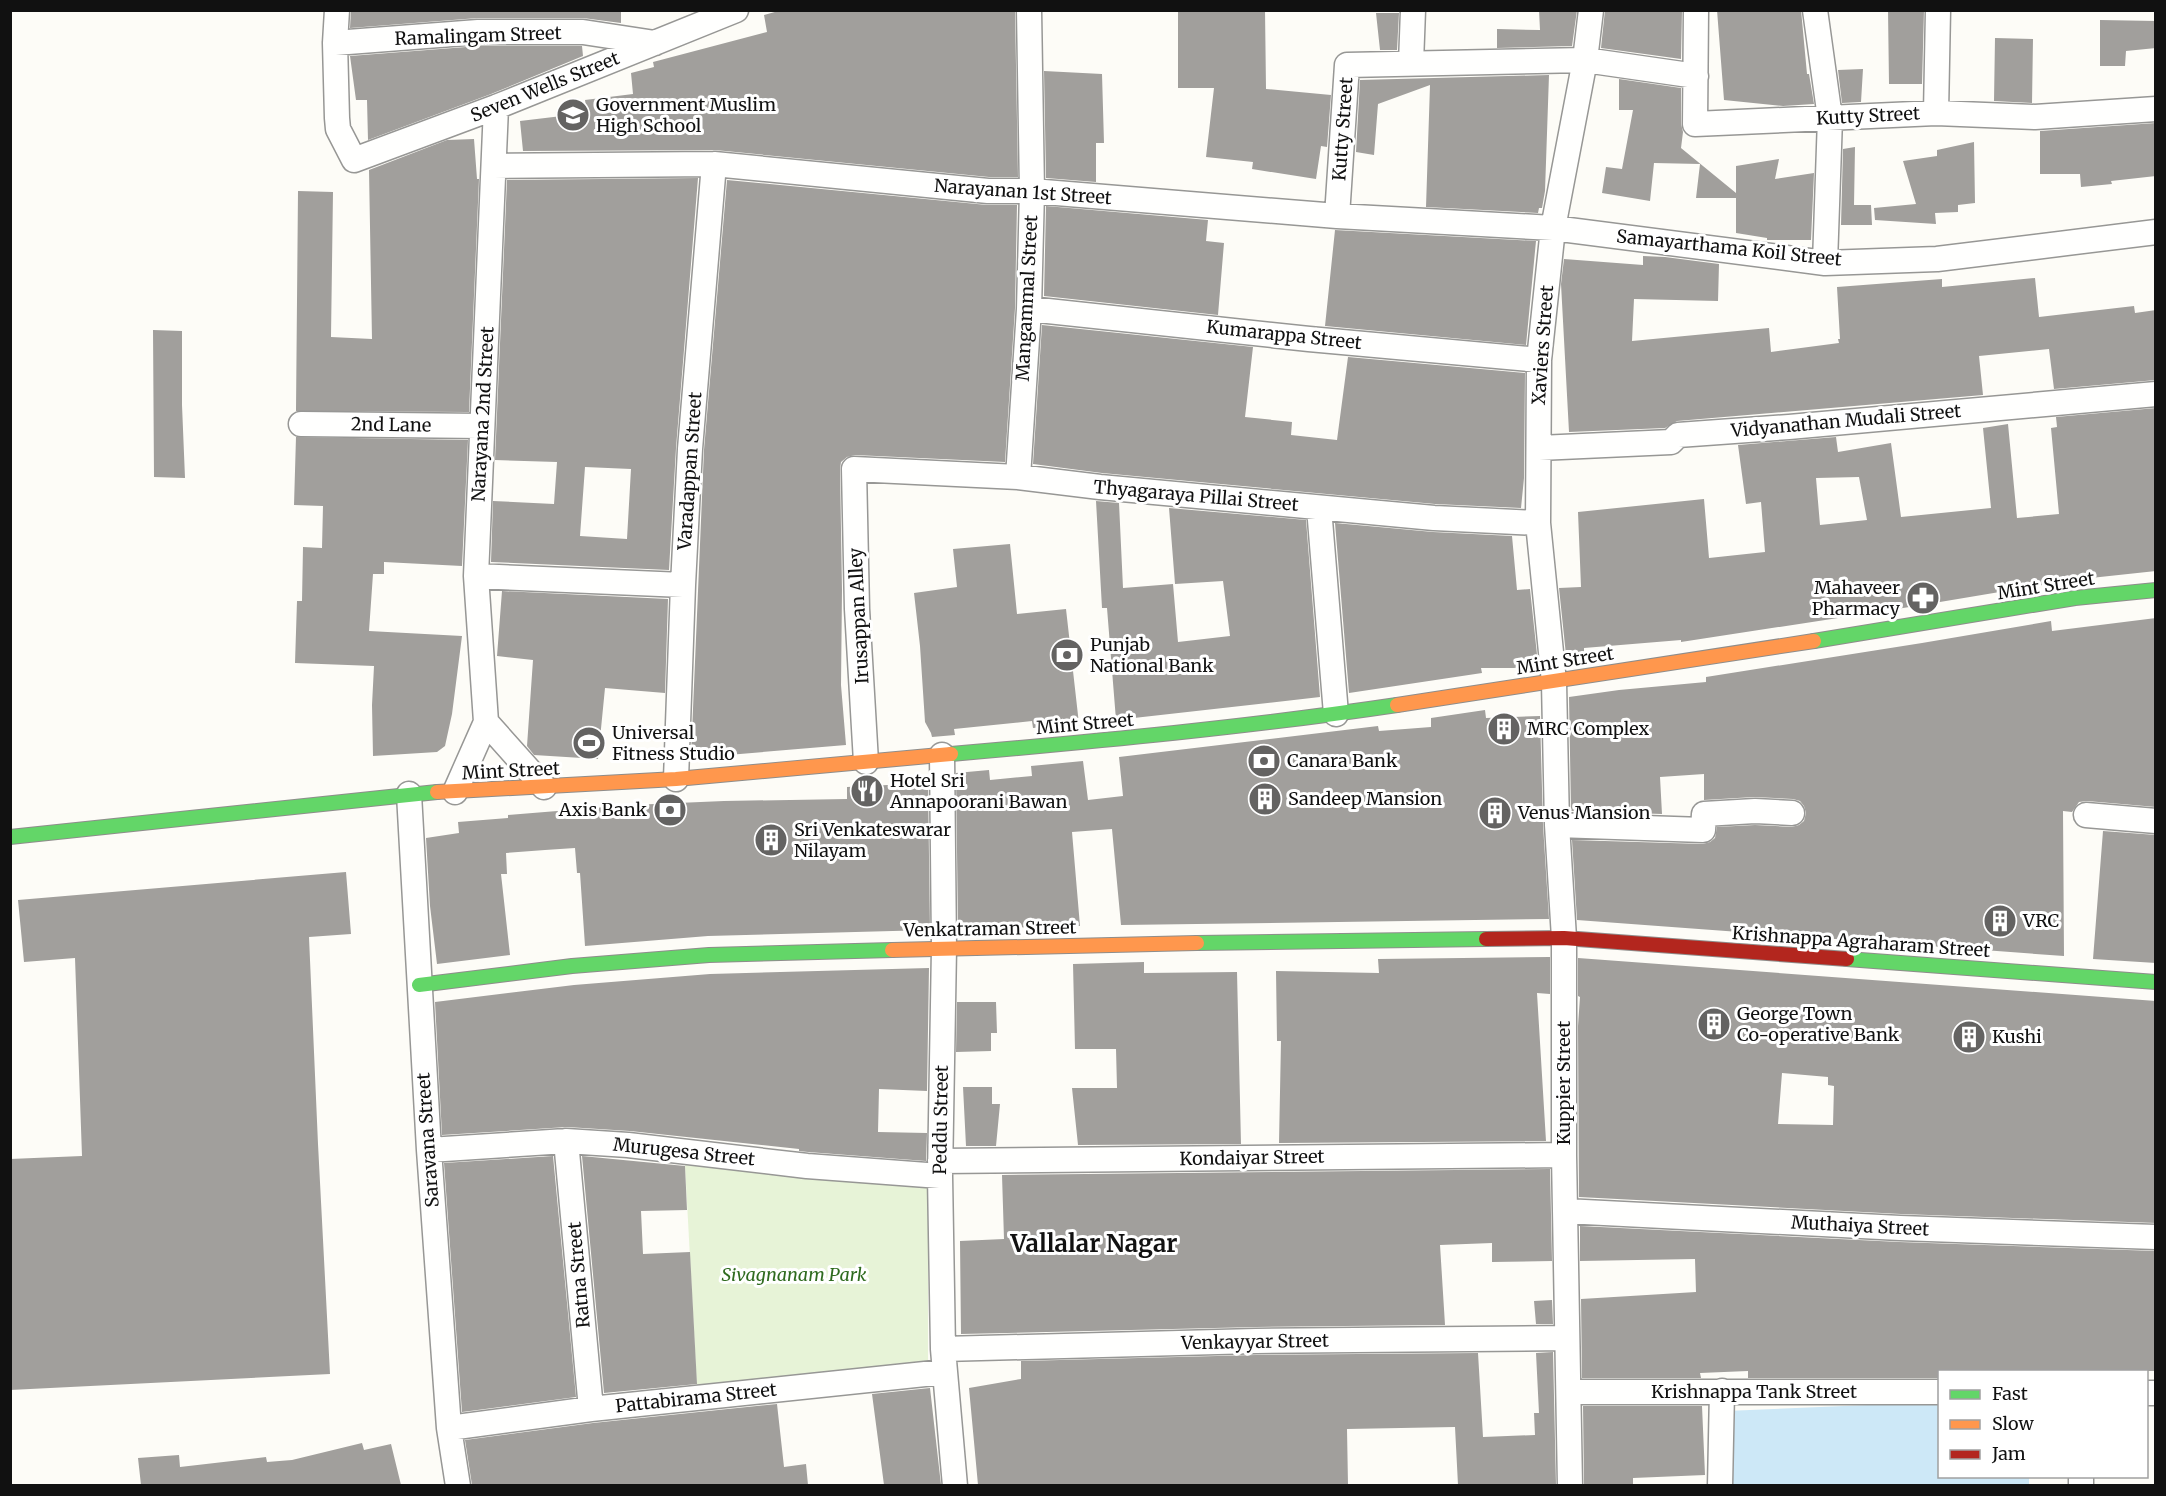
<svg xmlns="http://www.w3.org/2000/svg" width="2166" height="1496" viewBox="0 0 2166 1496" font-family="Merriweather,serif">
	<rect width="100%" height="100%" fill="#fdfcf7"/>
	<path fill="#e7f3d7" d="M685,1165L928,1183V1365L697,1387Z"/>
	<path fill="#cde8f7" d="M1939,1402L1940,1476L2029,1477V1485H1729L1726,1411Z"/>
	<path fill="#a19f9c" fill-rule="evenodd" d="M351,10H621V23L583,18H478L350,28Z
		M782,10H1015L1018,177H989L715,150L523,151L520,121L587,113L585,100L633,94L631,73L654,67L653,62L767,32L764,15Z
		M1178,10H1265L1266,89L1331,95L1327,147L1321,146L1316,179L1252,169L1253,162L1206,157L1214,88H1178Z
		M1539,10H1577L1572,46L1497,48V29L1540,30Z
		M1605,10H1682L1681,59L1601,48Z
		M1717,10H1801L1807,74H1809L1814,104L1783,106L1724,100Z
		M1888,10H1924L1922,84H1889Z
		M1376,13H1399L1397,50H1380Z
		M2100,20L2156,21V48L2126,51L2125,66H2100Z
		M1995,38L2033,39L2032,103L1994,101Z
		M479,46H582L583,56L491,94L368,140L367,100H356L350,56Z
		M1863,69L1861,102L1842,103L1838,70Z
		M1044,71L1102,74L1104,143H1096V182L1046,178Z
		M1549,75L1545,191L1542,208H1539L1538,213L1426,207L1430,85L1378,104L1374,155L1356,152L1360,80Z
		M1619,79L1681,88V124L1683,132L1681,148L1736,193V166L1779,159L1775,179L1814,173L1811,240H1767V238L1736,233V198H1696L1700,164L1654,163L1650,201L1602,193L1606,167L1622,169L1633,110H1619Z
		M2156,123V176L2111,181L2112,184L2081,187L2080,174H2040V131Z
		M474,139L477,179H479L469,412L296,411L298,191L333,192L331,337L372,339L369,170L447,140Z
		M1974,142L1975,203L1958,205V212L1935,213L1936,224L1875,220L1874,208L1916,204L1903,161L1937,156V150Z
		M1855,147L1854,205H1871L1872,225H1841L1843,149Z
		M698,178L676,448L669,570L491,562L493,501L554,504L557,462L495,460L507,180ZM585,467L631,469L627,539L580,536Z
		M727,180L987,205H1017L1015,308L1005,462L855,455L847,457L841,462L840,469L842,590L841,685L846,745L728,755V753L691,756L704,450Z
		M1046,206L1208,220L1206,241L1224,243L1218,315L1044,296Z
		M1335,230L1536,241L1526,345L1325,326Z
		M1643,256L1665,257L1719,264L1718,301L1634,299L1632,341L1769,328L1771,352L1839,343L1838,339H1840L1837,287L1942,279V287L2035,278L2039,317L2134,306L2135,313L2156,310V380L2054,389L2049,349L1979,356L1983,395L1677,421L1665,428L1569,432L1561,284L1564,259L1643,265Z
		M1042,325L1253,347L1245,417L1292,422L1291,435L1337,440L1348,357L1525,373L1524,478L1521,508L1435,504L1102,473L1033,464Z
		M153,330L182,331V405L185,478L154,477Z
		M2156,408V571L2072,580L1916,606L1681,642V640L1584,648V654L1566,655L1559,588L1581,587L1578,512L1704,499L1709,558L1765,552L1761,502L1746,504L1738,445L1836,437L1838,452L1891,443L1901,517L1991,508L1983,428L2008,424L2017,518L2059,514L2051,428L2057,427L2056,417ZM1859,477L1867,520L1820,525L1816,478Z
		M296,437L468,440L462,566L384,562V574H373L369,631L462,636L452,714L445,746L437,752L373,756L372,705L374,666L295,663L297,601H302L303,547L322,548L323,506L294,505Z
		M1096,501L1119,503L1123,588L1173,584L1178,642L1230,636L1223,581L1175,584L1169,508L1306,520L1320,697L1116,720L1107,608H1102Z
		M1335,523L1433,532L1512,536L1517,590L1530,589L1538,664L1514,668H1481L1482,673L1349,693Z
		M1010,544L1017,614L1066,609L1079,724L1033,728L1032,721L954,729L955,735L932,737L931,733L925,722L920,646L914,593L957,587L953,549Z
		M502,591L668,599L665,693L605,688L598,759L534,755L527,746L533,660L497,656Z
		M2156,618V807L2087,801L2079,802L2072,812L2063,811L2064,956L1577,920L1572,840L1703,844L1710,842L1715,838L1717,827L1755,825L1792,827L1799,825L1804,821L1806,813L1804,806L1800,801L1793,799L1754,797L1704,800V774L1660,777L1662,814L1571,811L1569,697L1619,690L1706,682V677L1922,643L2051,621L2052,631Z
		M1485,710L1486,718L1540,716L1543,825L1549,919L1121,925L1112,829L1072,832L1080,926L958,929L956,773L989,770L990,780L1032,776L1031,766L1083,761L1088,800L1123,796L1119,757L1378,726L1379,731L1431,727V718Z
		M928,783L930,930L708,936L585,946L580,873H577L575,848L545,850L506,853L507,874H501L510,955L437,964L430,906L426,838L459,833L458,822L508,818V815L631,805L724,801L847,799V787Z
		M2103,831L2156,835V963L2093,959Z
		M346,872L351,934L309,937L318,1144L330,1374L10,1390V1159L82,1156L75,958L24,962L18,900Z
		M1550,957V994L1537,993L1546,1141L1279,1143L1281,1041H1277L1276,971L1379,973L1378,959Z
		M1578,958L2156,1001V1223L1901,1214L1579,1197L1578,1026L1580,997L1578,996ZM1782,1073L1828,1077V1085L1834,1086L1833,1125L1778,1124Z
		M1144,962V973L1237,972L1241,1144L1078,1145L1072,1088H1117L1116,1049H1075L1073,964Z
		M929,968L927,1091L879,1089L878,1132L927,1133L926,1161L808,1152L799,1151V1149L630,1131L567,1127L442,1135L435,1002L574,985L710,974Z
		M957,1002H996L997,1033H991V1051L956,1052Z
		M963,1087H992V1104H1000L996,1146H966Z
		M553,1156L576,1397L462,1412L444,1163Z
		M582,1156L685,1166L687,1210L641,1211L643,1254L690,1252L697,1384L604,1393Z
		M1550,1169L1552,1261L1492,1262V1243L1440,1245L1445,1325L1256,1327L961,1334L960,1241L1004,1239L1002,1175Z
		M1580,1226L1899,1242L2156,1251V1371H1940V1378H1748V1371L1700,1373L1701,1378H1582L1581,1299L1696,1292L1695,1259L1580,1261Z
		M1552,1300L1553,1324H1536L1534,1301Z
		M1553,1352L1556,1485H1458L1455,1427L1347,1429L1348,1485H978L969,1388L1021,1379V1361L1256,1355L1478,1353L1483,1437L1535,1435L1534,1413H1539L1536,1353Z
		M930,1388L941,1485H884L872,1394Z
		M777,1404L784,1467L806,1464L808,1485H472L465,1440L593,1423Z
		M1583,1406H1702L1705,1475L1633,1478V1485H1584Z
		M362,1443L364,1450L391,1444L401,1485H141L138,1458L179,1455L180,1467L266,1457L267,1462L292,1460Z"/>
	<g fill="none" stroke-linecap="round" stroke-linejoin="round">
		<g stroke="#979795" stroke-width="27">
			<path id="street" d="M337,10L335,43L337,118L338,129L354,160L496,107L736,10
				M1696,10L1695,124L1936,113L2035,117L2156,109
				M1815,10L1830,118L1825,263
				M335,43L478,32H583L655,43
				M1411,63L1413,10
				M1936,113L1938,10
				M494,166L714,164L988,191H1032L1337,216L1553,228L1825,263L1937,259L2156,232
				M1337,216L1347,65L1585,60L1696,76
				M1029,309L1309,339L1539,360
				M301,424L482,426
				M1539,448L1671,442L1678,435L1789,427L2156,394
				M1018,477L1029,309L1032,191L1029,10
				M1319,508L1336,714
				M476,576L683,585
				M486,722L544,787
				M942,755L944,948L940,1176L943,1349L955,1486
				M866,762L857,609L854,469L1018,477L1100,487L1434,518L1538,523
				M676,779L683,585L690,449L714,164
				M455,792L486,722L476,576L496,107
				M409,794L429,1150L449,1428L458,1486
				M2086,815L2156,821
				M1557,825L1703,830L1704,814L1755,811L1792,813
				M566,1141L591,1409
				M429,1150L566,1141L628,1145L807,1166L940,1176
				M940,1161L1564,1155
				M1565,1211L1900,1228L2156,1237
				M943,1349L1256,1341L1567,1338
				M1569,1392H1940
				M2146,1393H2156
				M449,1428L591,1409L944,1372
				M2081,1476V1486
				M1570,1486L1564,1155V938L1557,825L1554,682L1538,523L1539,360L1553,228L1585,60L1591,10
				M1720,1486L1722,1391"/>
		</g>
		<g stroke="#8e8d8b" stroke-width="16">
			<path id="fast" d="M1814,641L2075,598L2156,590
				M951,754C1100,741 1249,727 1397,705
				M10,837L437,792
				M1197,943L1486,939
				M1847,959L2156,982
				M419,985L572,966L709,955L892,950"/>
		</g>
		<g stroke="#8e8d8b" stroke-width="16">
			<path id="slow" d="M1397,705L1814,641
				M437,792L676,779L951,754
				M892,950L1197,943"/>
		</g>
		<g stroke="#8e8d8b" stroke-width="16">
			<path id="jam" d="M1486,939L1564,938L1847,959"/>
		</g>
		<use href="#street" stroke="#fffffe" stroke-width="24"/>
		<use href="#fast" stroke="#63d668" stroke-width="14"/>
		<use href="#slow" stroke="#ff974d" stroke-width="14"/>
		<use href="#jam" stroke="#b3261e" stroke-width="14"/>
	</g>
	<defs>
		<g id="school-disc" transform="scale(1.725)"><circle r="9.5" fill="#646362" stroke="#fff"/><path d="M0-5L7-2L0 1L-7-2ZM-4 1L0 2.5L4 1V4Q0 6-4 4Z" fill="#fff"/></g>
		<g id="pharmacy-disc" transform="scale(1.725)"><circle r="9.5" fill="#646362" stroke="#fff"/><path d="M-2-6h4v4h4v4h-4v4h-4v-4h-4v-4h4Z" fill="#fff"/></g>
		<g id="bank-disc" transform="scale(1.725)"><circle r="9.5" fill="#646362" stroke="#fff"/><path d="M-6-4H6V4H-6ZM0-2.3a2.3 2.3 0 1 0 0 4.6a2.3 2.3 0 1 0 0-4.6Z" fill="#fff"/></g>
		<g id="building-disc" transform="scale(1.725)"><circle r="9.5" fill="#646362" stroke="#fff"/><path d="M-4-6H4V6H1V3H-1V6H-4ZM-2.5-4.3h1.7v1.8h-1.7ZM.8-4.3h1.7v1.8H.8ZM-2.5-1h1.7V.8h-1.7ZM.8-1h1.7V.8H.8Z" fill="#fff"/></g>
		<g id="stadium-disc" transform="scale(1.725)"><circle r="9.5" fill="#646362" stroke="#fff"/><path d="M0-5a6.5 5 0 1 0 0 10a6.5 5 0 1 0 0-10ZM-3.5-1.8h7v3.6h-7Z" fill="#fff"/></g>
		<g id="restaurant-disc" transform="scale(1.725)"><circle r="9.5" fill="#646362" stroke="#fff"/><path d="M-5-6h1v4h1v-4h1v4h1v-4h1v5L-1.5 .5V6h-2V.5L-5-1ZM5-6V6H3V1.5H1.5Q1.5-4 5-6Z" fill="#fff"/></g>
	</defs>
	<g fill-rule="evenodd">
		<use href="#school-disc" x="573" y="115"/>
		<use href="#pharmacy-disc" x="1923" y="598"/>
		<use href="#bank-disc" x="1067" y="655"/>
		<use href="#building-disc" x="1504" y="729"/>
		<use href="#stadium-disc" x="589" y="743"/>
		<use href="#bank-disc" x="1264" y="761"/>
		<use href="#restaurant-disc" x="867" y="791"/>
		<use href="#building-disc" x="1265" y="799"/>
		<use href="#bank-disc" x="670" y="810"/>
		<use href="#building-disc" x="1495" y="813"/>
		<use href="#building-disc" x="771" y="840"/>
		<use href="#building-disc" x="2000" y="921"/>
		<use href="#building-disc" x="1714" y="1024"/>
		<use href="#building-disc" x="1969" y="1037"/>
	</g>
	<g text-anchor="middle" stroke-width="6" stroke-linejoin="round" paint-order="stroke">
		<g font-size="18" fill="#111" stroke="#fff">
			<text transform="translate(478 36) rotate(-2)" y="6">Ramalingam Street</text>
			<text transform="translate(545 87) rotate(-22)" y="6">Seven Wells Street</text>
			<text transform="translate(1868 116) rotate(-3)" y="6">Kutty Street</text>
			<text transform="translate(1343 129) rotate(-86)" y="6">Kutty Street</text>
			<text transform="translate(1023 192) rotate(4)" y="6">Narayanan 1st Street</text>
			<text transform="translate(1729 248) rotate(6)" y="6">Samayarthama Koil Street</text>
			<text transform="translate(1027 298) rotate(-87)" y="6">Mangammal Street</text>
			<text transform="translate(1284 335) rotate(6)" y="6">Kumarappa Street</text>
			<text transform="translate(1543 345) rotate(-86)" y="6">Xaviers Street</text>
			<text transform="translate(483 414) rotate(-87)" y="6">Narayana 2nd Street</text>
			<text transform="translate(1846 421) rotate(-5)" y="6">Vidyanathan Mudali Street</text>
			<text transform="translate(391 425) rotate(1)" y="6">2nd Lane</text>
			<text transform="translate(690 471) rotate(-86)" y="6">Varadappan Street</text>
			<text transform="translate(1196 496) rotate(5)" y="6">Thyagaraya Pillai Street</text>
			<text transform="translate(2046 586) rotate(-9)" y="6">Mint Street</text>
			<text transform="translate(859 616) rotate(-93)" y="6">Irusappan Alley</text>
			<text transform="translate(1565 661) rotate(-9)" y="6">Mint Street</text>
			<text transform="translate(1085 724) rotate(-5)" y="6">Mint Street</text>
			<text transform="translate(511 771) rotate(-3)" y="6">Mint Street</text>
			<text transform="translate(990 929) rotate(-1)" y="6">Venkatraman Street</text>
			<text transform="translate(1861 942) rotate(4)" y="6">Krishnappa Agraharam Street</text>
			<text transform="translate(1564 1083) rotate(-90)" y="6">Kuppier Street</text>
			<text transform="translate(941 1120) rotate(-89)" y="6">Peddu Street</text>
			<text transform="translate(428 1140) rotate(-94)" y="6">Saravana Street</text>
			<text transform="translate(684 1152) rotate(6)" y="6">Murugesa Street</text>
			<text transform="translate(1252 1158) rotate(-1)" y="6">Kondaiyar Street</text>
			<text transform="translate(1860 1226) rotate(3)" y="6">Muthaiya Street</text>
			<text transform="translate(579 1275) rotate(-95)" y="6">Ratna Street</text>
			<text transform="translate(1255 1342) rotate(-1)" y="6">Venkayyar Street</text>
			<text x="1754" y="1398">Krishnappa Tank Street</text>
			<text transform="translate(696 1398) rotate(-6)" y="6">Pattabirama Street</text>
		</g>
		<g font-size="18" fill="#111" stroke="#fff" text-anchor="start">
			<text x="596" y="111">Government Muslim<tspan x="596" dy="21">High School</tspan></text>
			<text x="1900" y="594" text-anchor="end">Mahaveer<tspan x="1900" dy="21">Pharmacy</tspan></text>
			<text x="1090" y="651">Punjab<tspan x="1090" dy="21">National Bank</tspan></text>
			<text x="1527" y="735">MRC Complex</text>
			<text x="612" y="739">Universal<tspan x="612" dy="21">Fitness Studio</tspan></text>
			<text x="1287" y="767">Canara Bank</text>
			<text x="890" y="787">Hotel Sri<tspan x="890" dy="21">Annapoorani Bawan</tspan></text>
			<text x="1288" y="805">Sandeep Mansion</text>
			<text x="647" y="816" text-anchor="end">Axis Bank</text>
			<text x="1518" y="819">Venus Mansion</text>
			<text x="794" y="836">Sri Venkateswarar<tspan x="794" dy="21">Nilayam</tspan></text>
			<text x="2023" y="927">VRC</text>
			<text x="1737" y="1020">George Town<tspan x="1737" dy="21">Co-operative Bank</tspan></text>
			<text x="1992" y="1043">Kushi</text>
		</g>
		<g font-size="18" font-style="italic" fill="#2f6b1f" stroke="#fff">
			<text x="794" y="1281">Sivagnanam Park</text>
		</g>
		<g font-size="24" font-weight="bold" fill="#111" stroke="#fff">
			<text x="1094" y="1252">Vallalar Nagar</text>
		</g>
	</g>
	<rect width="2166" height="1496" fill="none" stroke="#111111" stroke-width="24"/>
	<rect x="1938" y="1370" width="210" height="108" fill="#ffffff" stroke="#a0a0a0" stroke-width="1.5"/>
	<rect x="1950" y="1390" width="30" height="9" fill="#63d668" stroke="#a0a0a0" stroke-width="1.5"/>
	<text x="1992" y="1400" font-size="18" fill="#111111">Fast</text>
	<rect x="1950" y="1420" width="30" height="9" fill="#ff974d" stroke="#a0a0a0" stroke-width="1.5"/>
	<text x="1992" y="1430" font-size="18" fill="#111111">Slow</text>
	<rect x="1950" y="1450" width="30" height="9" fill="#b3261e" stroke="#a0a0a0" stroke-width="1.5"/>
	<text x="1992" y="1460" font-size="18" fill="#111111">Jam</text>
</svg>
